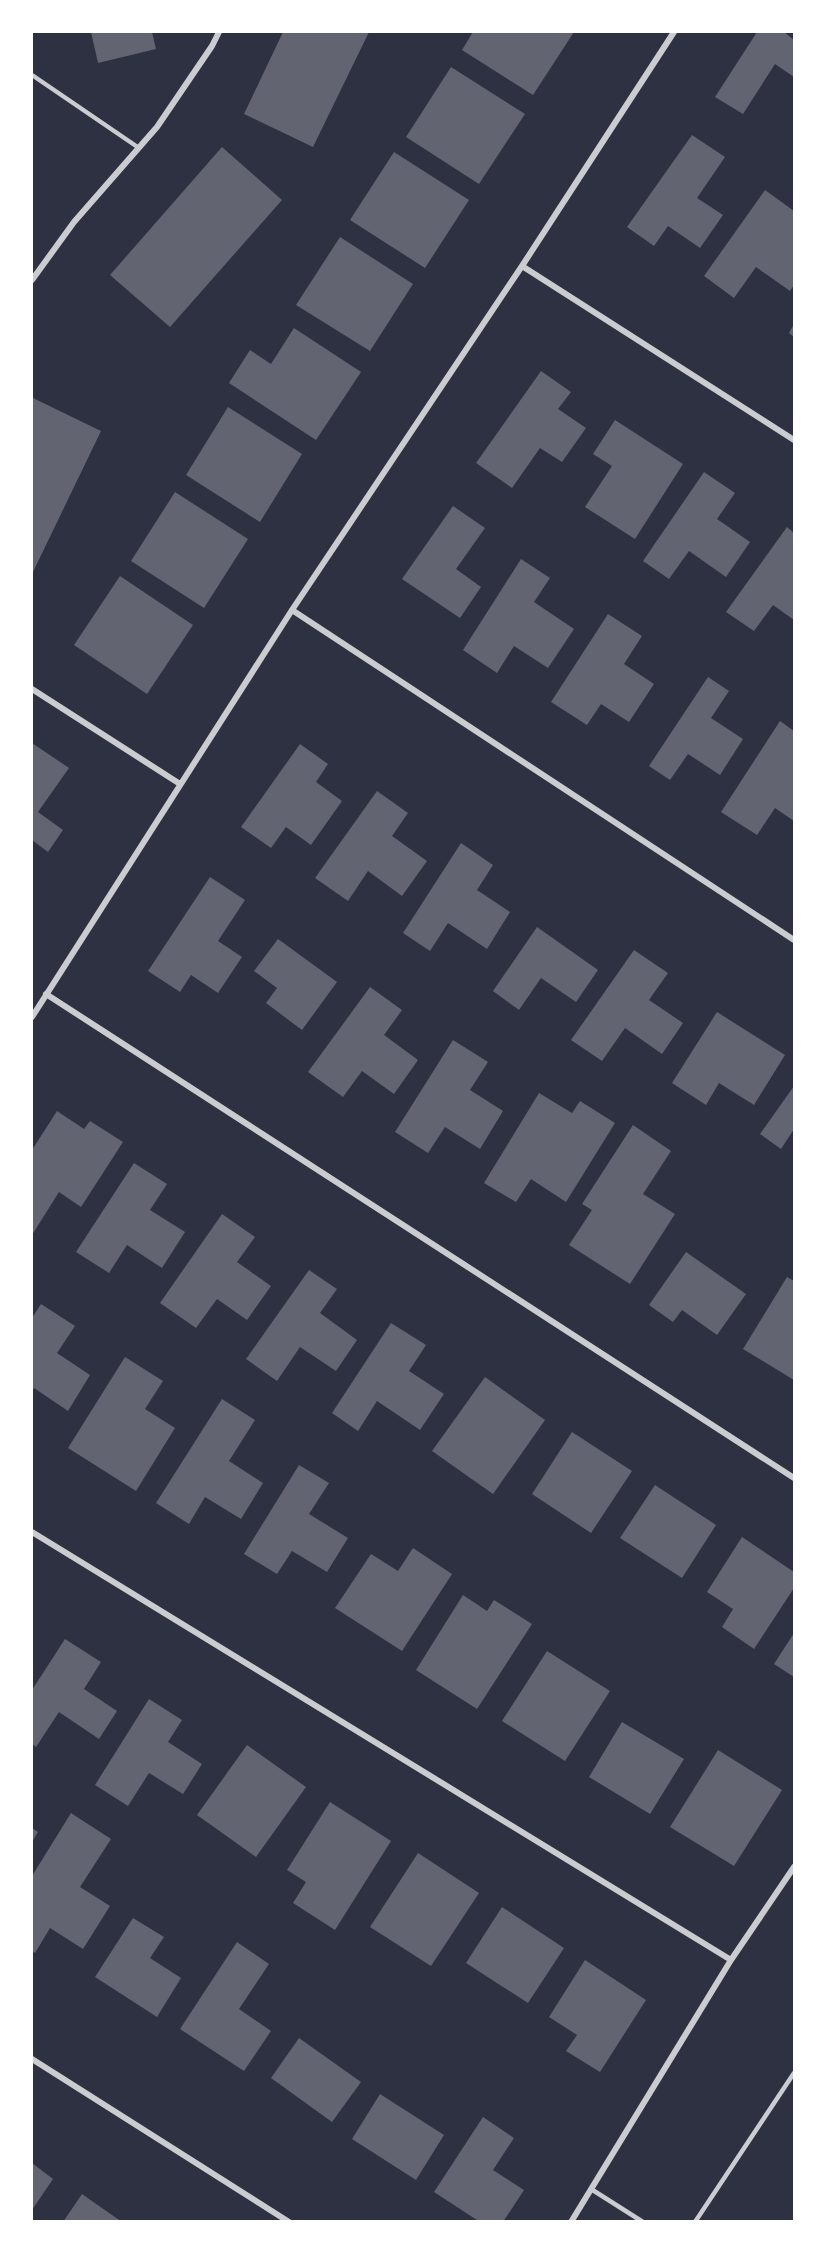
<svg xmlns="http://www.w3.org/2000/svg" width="826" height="2253" viewBox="0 0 826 2253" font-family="'Asap Condensed',sans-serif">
	<rect width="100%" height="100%" fill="#2d3142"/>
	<path fill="#626471" d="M91,32H152L156,49L98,63Z
		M283,32H369L313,147L244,114Z
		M473,32H574L533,95L462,50Z
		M757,32H784L794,40V77L775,64L743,114L715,97Z
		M451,67L525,114L479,184L406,137Z
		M692,135L725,157L697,198L723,215L700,248L668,226L654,246L627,227Z
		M222,147L282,200L170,327L110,275Z
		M394,152L469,200L425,268L350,220Z
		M765,190L794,211V285L790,291L756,267L734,298L704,276Z
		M340,237L413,284L370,351L296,305Z
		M794,324V337L789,333Z
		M294,328L361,372L316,440L229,383L250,350L271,364Z
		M541,371L571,392L558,409L586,428L562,462L540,448L512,488L476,463Z
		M33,398L101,431L32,574V401Z
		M228,407L302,454L260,522L186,475Z
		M615,420L683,464L635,539L585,507L612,466L593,454Z
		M704,472L735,493L717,519L750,542L726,577L689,551L669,579L643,561Z
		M175,492L248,539L204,608L131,561Z
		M453,506L485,528L456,569L481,587L460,618L402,579Z
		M787,527L794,533V620L773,605L754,631L726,612Z
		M521,559L550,578L534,602L574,629L548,668L514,646L497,673L463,650Z
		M120,576L193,625L147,694L74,645Z
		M608,614L642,636L624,664L654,684L629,722L601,704L587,725L551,702Z
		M708,677L729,691L711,718L743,739L720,775L688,754L670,780L649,766Z
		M780,721L794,731V821L775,808L757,835L721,812Z
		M32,743L69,768L38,812L63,830L48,852L32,840Z
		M300,744L328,764L316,782L342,801L311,845L286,827L271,848L241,827Z
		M377,791L408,813L392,836L427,861L402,896L368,871L348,901L315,878Z
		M461,843L493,865L477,890L510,912L487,949L448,923L430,951L403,933Z
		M210,877L245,900L218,941L242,957L218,993L191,975L180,992L148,971Z
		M537,927L598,970L576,1002L541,978L519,1010L493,991Z
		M278,939L337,982L302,1030L266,1003L277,988L254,971Z
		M634,950L668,973L649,1000L683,1023L662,1054L625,1028L602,1061L571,1040Z
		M370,987L402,1010L384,1035L418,1060L394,1094L362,1071L343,1097L308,1072Z
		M717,1012L785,1055L754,1105L719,1083L706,1105L672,1083Z
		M453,1040L488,1062L470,1090L503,1111L480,1149L445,1127L428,1153L395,1132Z
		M794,1086V1129L781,1149L760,1134Z
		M539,1093L572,1113L580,1101L615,1123L566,1202L531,1179L516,1202L484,1183Z
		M57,1111L84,1129L90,1121L123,1142L81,1207L59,1192L32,1235V1150Z
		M633,1125L671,1151L643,1194L675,1214L630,1284L569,1245L592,1210L582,1204Z
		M134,1163L167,1184L150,1210L185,1232L162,1268L127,1245L109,1273L76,1252Z
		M222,1214L255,1237L237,1262L271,1286L247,1320L217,1299L196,1328L160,1303Z
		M686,1252L746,1294L717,1335L682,1310L673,1322L649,1305Z
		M309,1270L337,1289L320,1313L357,1340L336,1371L300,1347L277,1381L246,1359Z
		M787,1277L794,1281V1380L743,1349Z
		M41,1304L75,1326L57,1353L90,1375L68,1411L34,1388L32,1392V1318Z
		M391,1323L426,1345L409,1371L444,1394L420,1430L377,1401L358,1431L332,1413Z
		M125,1357L163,1381L145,1409L175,1428L136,1491L68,1448Z
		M485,1377L545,1420L493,1494L432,1451Z
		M222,1399L255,1420L229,1461L263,1483L241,1519L205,1497L189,1524L156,1503Z
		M572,1432L632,1471L591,1533L532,1494Z
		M299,1465L329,1483L309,1514L348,1538L327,1572L292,1551L277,1574L244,1554Z
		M655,1485L716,1525L682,1578L620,1538Z
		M742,1537L794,1572V1588L754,1649L722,1627L733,1609L707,1592Z
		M413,1548L452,1574L402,1651L335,1608L371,1554L398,1571Z
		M463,1595L487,1611L494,1600L532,1624L477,1709L416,1670Z
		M794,1633V1677L774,1664Z
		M65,1639L101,1662L84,1689L117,1711L99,1739L59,1712L36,1747L32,1744V1690Z
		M547,1651L610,1691L565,1761L502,1721Z
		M149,1699L182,1720L168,1742L202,1764L183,1794L149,1773L128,1806L95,1785Z
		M622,1722L684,1759L650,1814L589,1777Z
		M247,1745L306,1787L256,1857L197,1815Z
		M718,1750L782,1790L734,1866L670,1827Z
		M330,1802L391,1841L335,1930L293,1903L306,1882L287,1870Z
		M71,1813L111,1839L80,1887L110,1906L83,1949L50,1928L35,1953L32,1951V1876Z
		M32,1828L38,1832L32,1842Z
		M418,1853L479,1893L431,1966L370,1927Z
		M502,1907L564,1948L528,2003L466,1963Z
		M133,1918L164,1937L150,1958L181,1978L157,2017L95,1977Z
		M237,1942L269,1964L239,2009L271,2031L244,2071L180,2029Z
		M585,1960L646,2000L600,2072L566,2051L577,2035L549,2017Z
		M299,2038L361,2082L332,2122L271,2078Z
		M380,2094L444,2135L416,2180L352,2139Z
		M483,2117L514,2138L493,2170L524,2190L503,2222H480L434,2192Z
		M32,2163L53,2179L32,2210Z
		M82,2194L122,2222H63Z"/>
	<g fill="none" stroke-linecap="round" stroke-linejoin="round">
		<path stroke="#caccd0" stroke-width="4.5" d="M32,75L139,148
			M591,2189L643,2222
			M695,2222L794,2073"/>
		<path stroke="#caccd0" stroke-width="6" d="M522,266L794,440
			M32,280L74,222L157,127L212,46L219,32
			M292,610L794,940
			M32,689L180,784
			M46,994L794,1478
			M32,1017L292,610L522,266L674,32
			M32,1532L731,1960
			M32,2059L289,2222
			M571,2222L731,1960L794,1867"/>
	</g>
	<rect width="826" height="2253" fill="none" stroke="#ffffff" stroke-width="66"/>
</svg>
